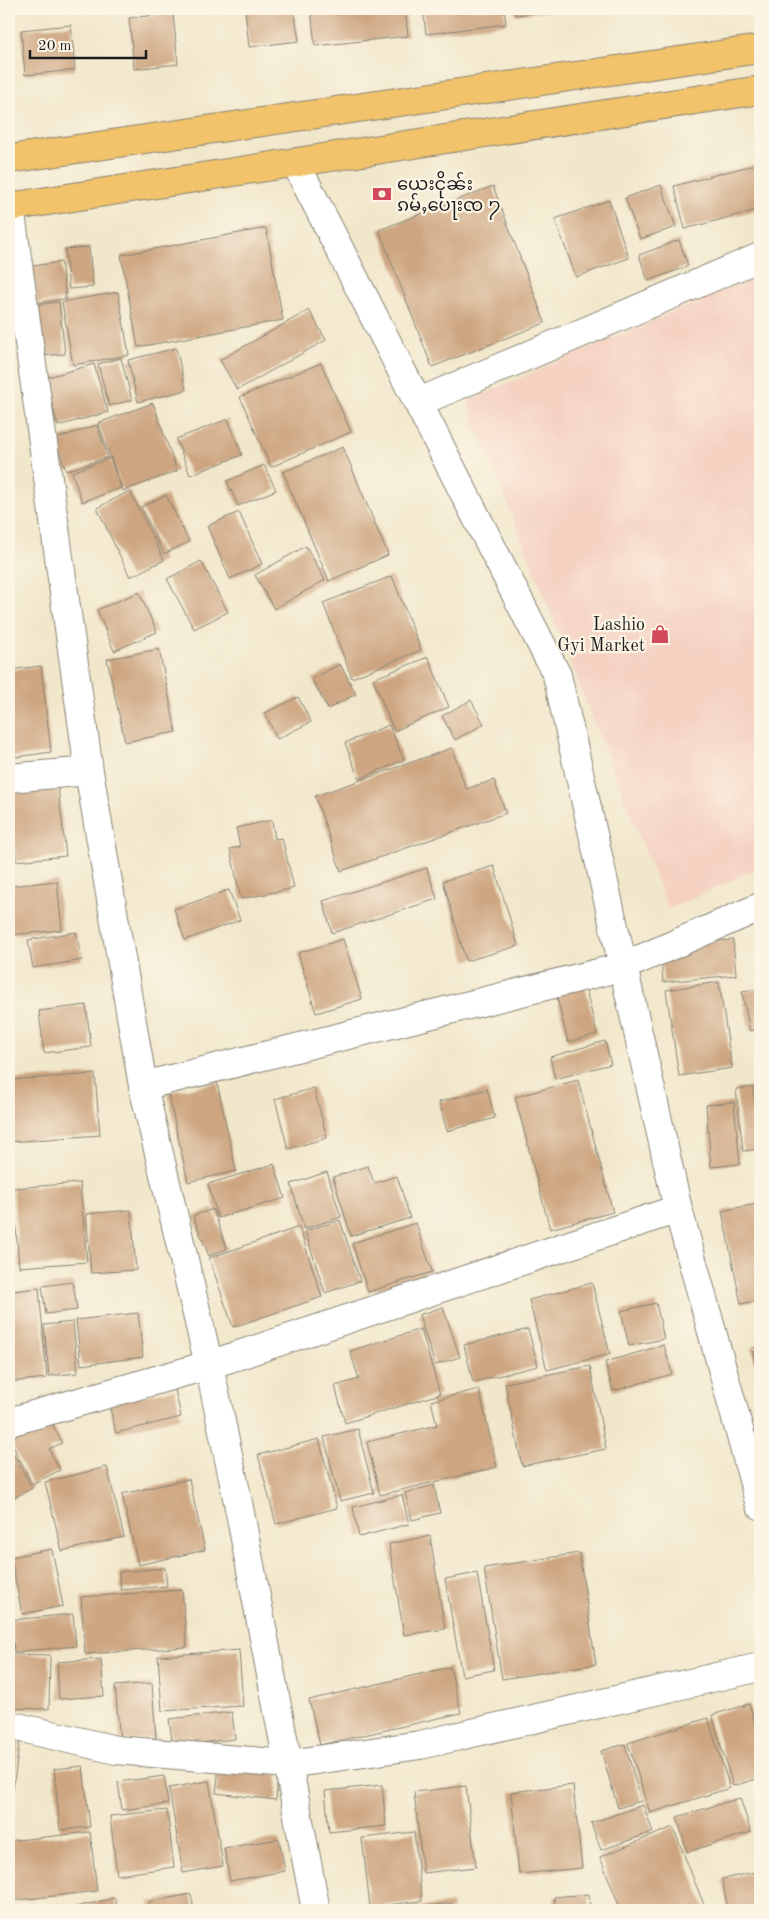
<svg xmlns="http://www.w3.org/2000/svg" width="769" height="1919" viewBox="0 0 769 1919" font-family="'Old Standard TT','Noto Sans Myanmar',serif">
	<rect width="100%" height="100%" fill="#fcf5e5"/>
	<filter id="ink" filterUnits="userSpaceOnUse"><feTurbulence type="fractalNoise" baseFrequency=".02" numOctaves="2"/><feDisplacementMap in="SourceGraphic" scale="10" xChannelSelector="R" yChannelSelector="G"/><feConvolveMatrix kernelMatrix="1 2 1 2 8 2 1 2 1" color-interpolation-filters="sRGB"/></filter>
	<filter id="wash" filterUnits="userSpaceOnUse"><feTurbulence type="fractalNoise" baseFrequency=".0096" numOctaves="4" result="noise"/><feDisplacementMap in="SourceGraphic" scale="20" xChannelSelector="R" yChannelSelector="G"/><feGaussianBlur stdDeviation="1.12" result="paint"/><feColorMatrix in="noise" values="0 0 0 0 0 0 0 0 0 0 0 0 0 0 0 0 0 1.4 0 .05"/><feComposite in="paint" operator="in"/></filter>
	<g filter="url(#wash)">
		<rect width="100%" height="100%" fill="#f1e7cb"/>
		<path fill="#f5d2c2" d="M760,274V868L668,909L467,401Z"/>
		<g id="blocks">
			<path fill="#cda681" d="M245,9H294L299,41L249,47Z
				M311,9H405L408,36L315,46Z
				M423,9H504L506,24L426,34Z
				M514,9H563V10L515,15Z
				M596,9H624V10L596,13Z
				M173,13L178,64L134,69L129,18Z
				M71,25L75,70L25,75L21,30Z
				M760,163V209L685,229L674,186Z
				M661,185L676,227L640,239L625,198Z
				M493,186L545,323L432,367L379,230Z
				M609,200L629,258L576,277L555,219Z
				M266,228L283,320L138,347L121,255Z
				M679,240L688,266L648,281L639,255Z
				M89,247L93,287L69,289L65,249Z
				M61,262L66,299L37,303L32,266Z
				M118,292L129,355L73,365L62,302Z
				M59,302L65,354L40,356L36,305Z
				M309,310L326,340L237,390L220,360Z
				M176,348L186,390L138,402L128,360Z
				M121,358L132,400L109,406L98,364Z
				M321,363L351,432L271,467L240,397Z
				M94,364L108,412L58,426L45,378Z
				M153,403L177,471L123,491L98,423Z
				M228,419L242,455L190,475L176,439Z
				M97,425L108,457L66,471L55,439Z
				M343,447L388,555L329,581L283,472Z
				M110,458L121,488L82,502L72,472Z
				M264,465L276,490L238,506L227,481Z
				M130,491L164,560L130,577L97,508Z
				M166,495L189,542L164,554L141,507Z
				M239,512L262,564L230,579L207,526Z
				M306,546L325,580L274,609L255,575Z
				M201,561L228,612L194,629L167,579Z
				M392,576L421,650L352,678L323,603Z
				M139,592L157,632L114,651L97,610Z
				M159,649L176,732L125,742L107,659Z
				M428,657L449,707L394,731L373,679Z
				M340,664L356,694L328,709L312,679Z
				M41,666L51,752L9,758V670Z
				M298,697L311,722L277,739L265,713Z
				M471,700L484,724L455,740L442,716Z
				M389,725L404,760L359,779L345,743Z
				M452,748L466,789L494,780L506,813L341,871L315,796Z
				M57,778L66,856L16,861L9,790Z
				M272,820L275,839L282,838L294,888L241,899L230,849L240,847L236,828Z
				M494,866L518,946L466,961L443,881Z
				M427,868L437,899L332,933L323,901Z
				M57,881L62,930L9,935V886Z
				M229,890L240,920L185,940L174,909Z
				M76,932L82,960L33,968L28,940Z
				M343,939L362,999L316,1013L298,953Z
				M733,940L736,975L663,982L660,946Z
				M584,982L597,1034L568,1042L555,990Z
				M719,982L732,1068L679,1076L666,990Z
				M760,989V1029L750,1031L742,992Z
				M86,1005L91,1047L44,1053L39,1011Z
				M605,1041L611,1064L555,1079L550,1057Z
				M95,1074L100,1135L9,1142V1080Z
				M756,1076H760V1095H759Z
				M578,1080L613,1212L550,1229L515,1097Z
				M217,1082L236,1171L188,1182L168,1093Z
				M753,1087L760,1149L743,1151L736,1089Z
				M314,1088L327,1138L288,1149L275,1099Z
				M487,1089L495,1118L447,1131L439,1102Z
				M734,1102L740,1164L711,1167L706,1105Z
				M274,1164L285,1198L218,1218L208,1184Z
				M368,1166L374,1183L397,1176L410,1218L351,1236L333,1177Z
				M327,1172L341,1217L304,1229L291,1184Z
				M80,1183L87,1262L19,1267L13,1188Z
				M760,1203V1300L741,1304L722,1211Z
				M213,1209L227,1249L209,1256L193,1216Z
				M131,1210L136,1270L91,1273L86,1214Z
				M340,1220L360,1281L325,1293L305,1231Z
				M416,1223L432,1272L368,1292L352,1243Z
				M299,1227L322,1297L233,1327L209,1258Z
				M73,1282L77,1310L46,1314L42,1286Z
				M592,1283L610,1354L547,1370L529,1300Z
				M39,1288L47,1378L9,1382V1309H15L13,1291Z
				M656,1303L664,1339L629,1346L621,1311Z
				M443,1307L460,1357L435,1365L419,1315Z
				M138,1313L143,1357L81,1365L76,1320Z
				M73,1322L78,1373L49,1376L44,1325Z
				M421,1329L440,1394L345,1423L335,1386L359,1379L350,1351Z
				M528,1329L538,1366L473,1382L464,1345Z
				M664,1345L672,1374L613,1391L605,1362Z
				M760,1346V1388H759L752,1348Z
				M590,1366L606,1449L522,1466L505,1383Z
				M175,1389L181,1417L116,1433L109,1404Z
				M479,1389L497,1467L380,1495L367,1442L437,1425L431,1401Z
				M49,1417L62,1443L49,1449L60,1470L32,1484L9,1438Z
				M358,1429L374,1493L340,1501L324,1437Z
				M319,1439L337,1508L276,1524L258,1455Z
				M9,1446L32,1488L12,1499L9,1493Z
				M107,1467L124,1537L62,1551L45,1482Z
				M189,1479L205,1550L138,1565L122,1494Z
				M434,1485L440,1513L412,1520L405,1493Z
				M402,1495L409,1524L359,1537L353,1507Z
				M430,1536L445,1629L404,1635L389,1544Z
				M52,1549L63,1606L22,1614L11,1557Z
				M579,1553L596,1664L502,1679L484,1568Z
				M165,1568L167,1586L121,1590L119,1572Z
				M477,1573L494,1670L462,1676L445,1579Z
				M182,1590L187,1647L85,1654L81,1597Z
				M73,1614L76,1646L14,1652L11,1620Z
				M239,1650L243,1706L162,1711L158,1656Z
				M9,1654L50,1655L49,1709L9,1708Z
				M101,1659L104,1696L59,1699L57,1662Z
				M450,1667L461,1713L320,1745L309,1700Z
				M152,1683L156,1738L120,1740L115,1686Z
				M749,1704L760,1740V1778L733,1786L712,1715Z
				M232,1712L235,1739L173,1746L169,1719Z
				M708,1718L730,1788L650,1813L628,1743Z
				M9,1737L20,1739L11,1804H9Z
				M625,1744L641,1801L618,1808L601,1751Z
				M83,1766L90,1827L60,1830L54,1769Z
				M219,1767L278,1775L276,1800L216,1793Z
				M164,1776L168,1804L122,1810L118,1782Z
				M209,1781L223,1866L183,1873L169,1788Z
				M382,1785L386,1826L329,1832L325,1791Z
				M573,1785L582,1868L519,1874L511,1792Z
				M466,1786L476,1867L423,1873L414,1792Z
				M740,1798L751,1832L687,1852L677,1817Z
				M643,1805L653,1832L601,1850L591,1823Z
				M167,1810L174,1867L117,1875L110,1816Z
				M673,1827L706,1910H621L600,1857Z
				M90,1832L97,1891L10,1901L9,1841Z
				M414,1832L422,1901L370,1907L362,1838Z
				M279,1839L285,1871L230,1881L224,1848Z
				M760,1871V1910H728L722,1879Z
				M191,1894L194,1910H151L149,1902Z
				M589,1894L590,1910H555L554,1897Z
				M115,1898L118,1910H76L75,1907Z
				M452,1903L453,1910H402V1909Z"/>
		</g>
	</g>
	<g filter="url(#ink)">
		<use href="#blocks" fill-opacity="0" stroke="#868274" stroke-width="1"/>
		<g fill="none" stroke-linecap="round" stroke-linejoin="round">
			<g stroke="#868274" stroke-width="30">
				<path id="minor" d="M295,162L557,675L678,1209L760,1505
					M10,207L89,771L143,1086L209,1365L237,1497L316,1910
					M419,402L760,257
					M9,778L89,771
					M143,1086L622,967L760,907
					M9,1422L209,1365L678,1209
					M9,1725L116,1750L288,1764L420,1745L760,1667"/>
			</g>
			<g stroke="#868274" stroke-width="30">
				<path id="primary" d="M9,159L760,49
					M9,207L760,90"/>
			</g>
			<use href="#minor" stroke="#fff" stroke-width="28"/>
			<use href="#primary" stroke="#f2c36a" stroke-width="28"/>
		</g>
	</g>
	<defs>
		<g id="bank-bare" transform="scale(1.5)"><path d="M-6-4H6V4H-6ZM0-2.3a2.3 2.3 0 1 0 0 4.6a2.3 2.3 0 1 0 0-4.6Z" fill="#d1495b" stroke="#fcf5e5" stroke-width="2.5" paint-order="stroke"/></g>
		<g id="shop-bare" transform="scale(1.5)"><path d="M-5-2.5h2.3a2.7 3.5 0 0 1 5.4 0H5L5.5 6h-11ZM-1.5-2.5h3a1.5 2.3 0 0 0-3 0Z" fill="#d1495b" stroke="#fcf5e5" stroke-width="2.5" paint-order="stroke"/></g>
	</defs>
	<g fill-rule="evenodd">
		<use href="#bank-bare" x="382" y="194"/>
		<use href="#shop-bare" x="660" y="634"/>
	</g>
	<g text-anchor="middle" stroke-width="4.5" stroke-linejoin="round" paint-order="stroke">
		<g font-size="18" fill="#1c1c1c" stroke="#fcf5e5" text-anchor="start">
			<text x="397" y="190">ယေးငိုၼ်း<tspan x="397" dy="21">ၵမ်ႇပေႃးၸ ႒</tspan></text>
			<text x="645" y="630" text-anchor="end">Lashio<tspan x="645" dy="21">Gyi Market</tspan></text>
		</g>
	</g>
	<rect width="769" height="1919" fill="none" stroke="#fcf5e5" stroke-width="30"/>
	<path d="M30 50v8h116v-8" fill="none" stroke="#1c1c1c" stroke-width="2.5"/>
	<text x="38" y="50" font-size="15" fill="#1c1c1c" stroke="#fcf5e5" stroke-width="4" paint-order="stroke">20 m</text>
</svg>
